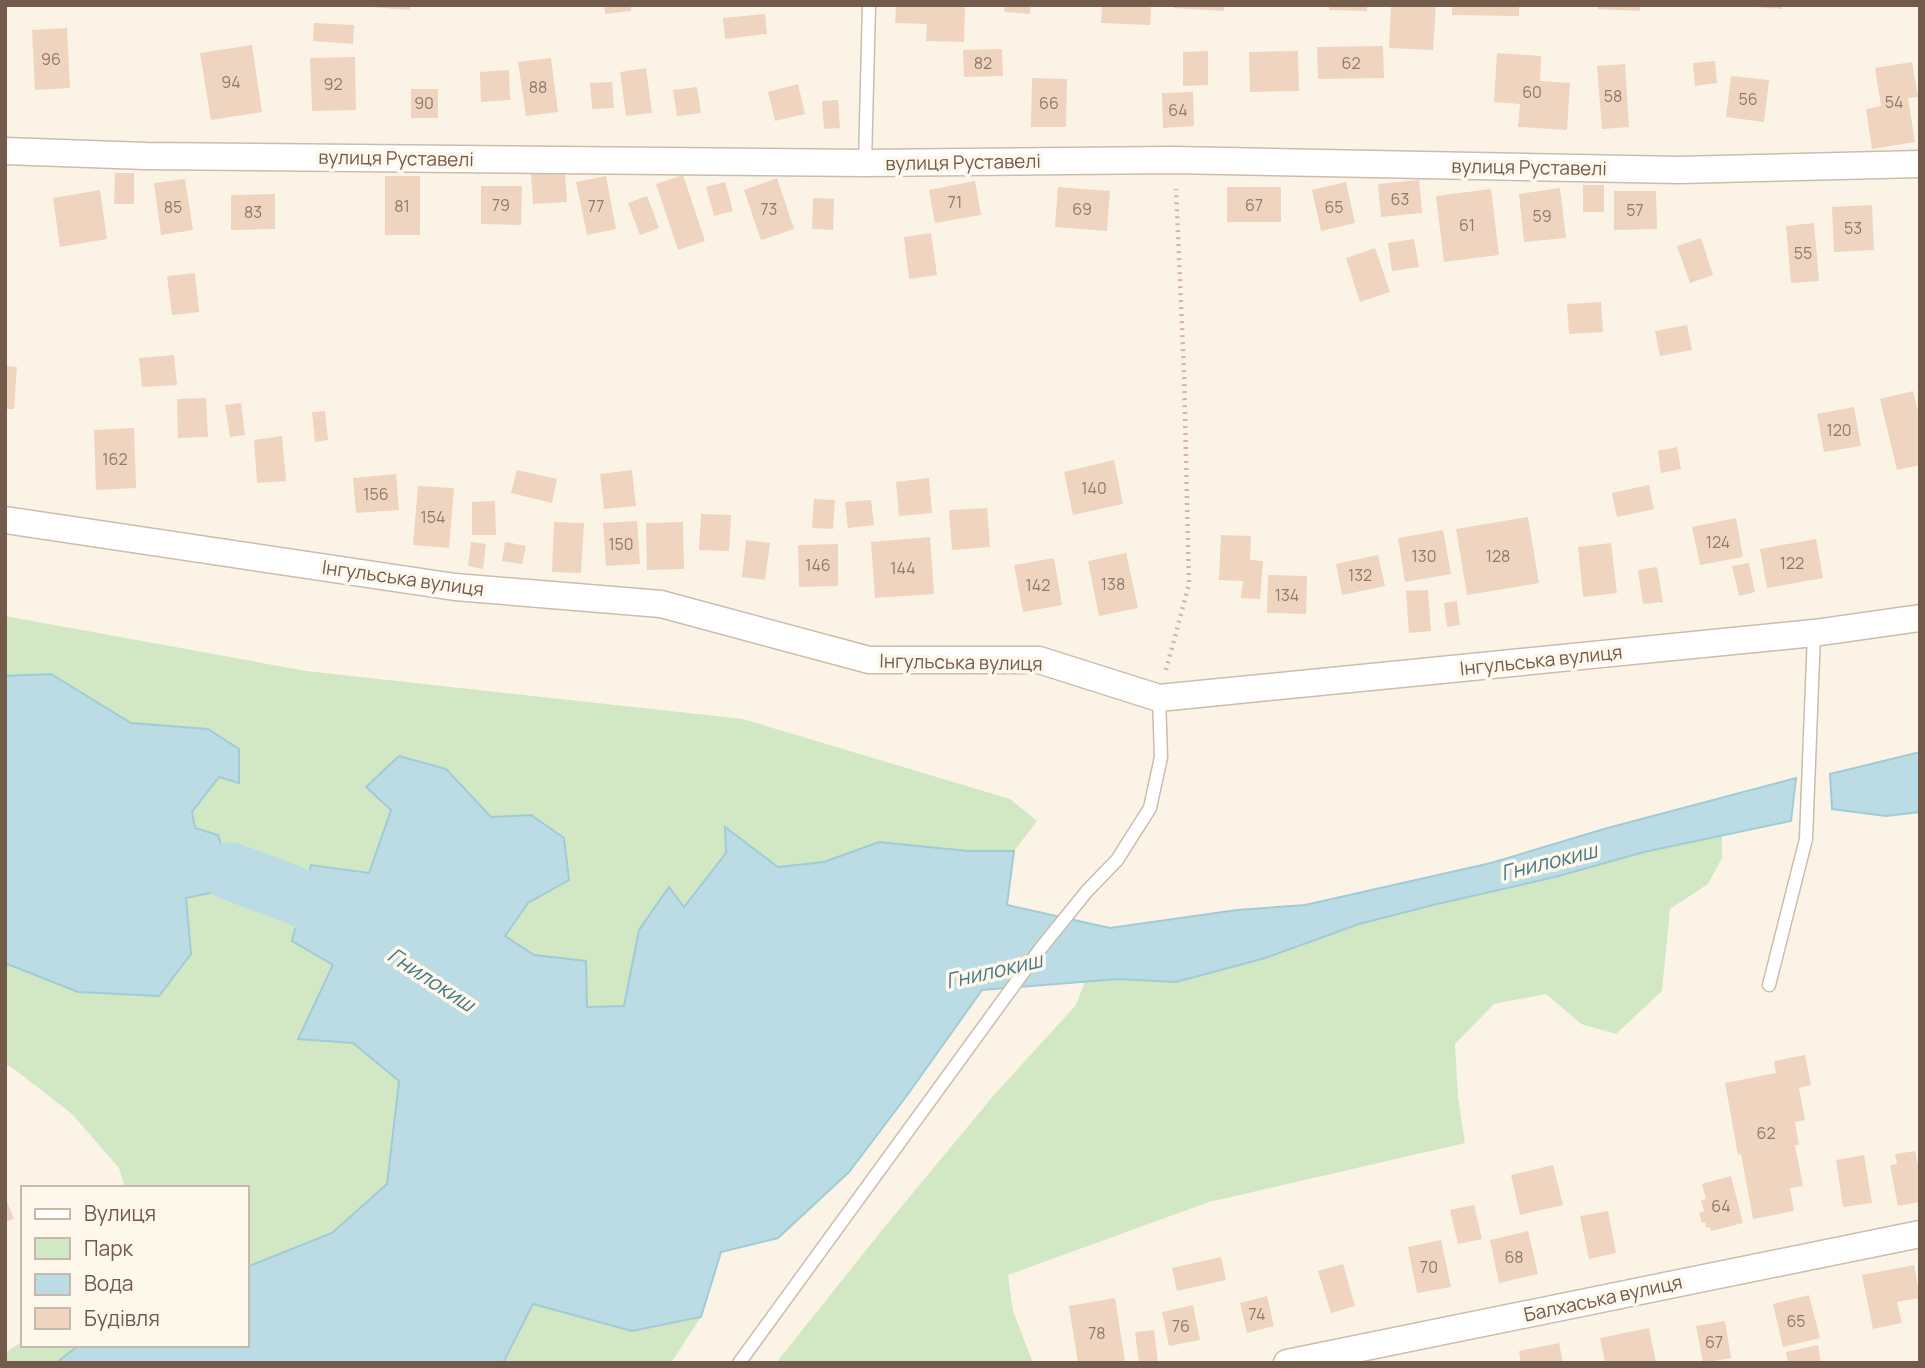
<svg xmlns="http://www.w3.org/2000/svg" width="1925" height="1368" viewBox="0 0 1925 1368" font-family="Manrope,sans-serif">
	<rect width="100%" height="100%" fill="#fbf4e6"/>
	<path fill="#d2e8c5" d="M5,616L306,671L743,719L1010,799L1037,821L1014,851H969L879,842L824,862L778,867L726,853L684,908L669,888L639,930L624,1006L586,1007V961L534,955L505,936L528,903L569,880L531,815L491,817L446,769L391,810L368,873L311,866L304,899L333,964L299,1039L353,1043L399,1081L387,1184L332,1233L247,1267V1188H125L119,1168L72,1114L14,1069L5,1064V963L78,992L191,954L186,898L219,891L194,828L192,812L219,777L239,783L208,729L131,723L51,674L5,676Z
		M1722,836V858L1708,884L1670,909L1662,991L1616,1034L1581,1024L1546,994L1494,1004L1455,1044L1458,1097L1465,1143L1209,1202L1008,1275L1013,1311L1033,1363H776L882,1230L994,1095L1076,1005L1085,981L1118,979L1176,982L1265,958L1359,924L1433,905L1555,877L1643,852Z
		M533,1303L632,1331L701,1317L671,1363H503Z
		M23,1341V1345H79L56,1363H5V1353Z"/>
	<path fill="#bbdce4" stroke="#a2cbd5" stroke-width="2" d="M51,674L131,723L208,729L239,749V783L219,777L192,812L195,828L218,835L230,871L219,891L186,898L191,954L159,996L78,992L5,963V676Z
		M1920,752V812L1886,816L1832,809L1830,774Z
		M399,756L446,769L491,817L531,815L564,838L569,880L528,903L505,936L534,955L586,961L587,1007L624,1006L639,930L669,887L684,907L726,853L725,827L778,867L824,862L879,842L968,851H1014L1007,905L1110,928L1237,910L1305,905L1491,863L1604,829L1796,778L1791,821L1644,852L1555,877L1433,905L1359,924L1265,958L1176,982L1118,979L982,990L908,1094L849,1172L778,1238L721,1252L701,1317L632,1331L533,1304L503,1363H56L79,1345H247V1267L332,1233L387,1184L399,1081L353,1043L298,1039L333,965L292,941L311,865L369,873L391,810L366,787Z"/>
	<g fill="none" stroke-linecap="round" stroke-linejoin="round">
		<path stroke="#bbdce4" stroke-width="58" d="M230,871L304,899L370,941"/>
	</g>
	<path fill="#efd4bf" d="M370,5H410V10L370,7Z
		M604,5H631V11L605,14Z
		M896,5H965L964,42L926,41L927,24L895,23Z
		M1005,5H1031L1030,14L1004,12Z
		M1102,5H1151L1150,25L1101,23Z
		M1175,5H1225L1224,11L1174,8Z
		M1329,5H1367V11L1329,10Z
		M1391,5H1436L1433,50L1389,48Z
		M1452,5H1519V16L1452,15Z
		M1598,5H1640V11L1598,9Z
		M1754,5H1782V9L1754,7Z
		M765,14L767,34L725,39L723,18Z
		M314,23L354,25L353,44L313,41Z
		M67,28L70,88L35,90L32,30Z
		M252,45L262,112L211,120L200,53Z
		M1383,46L1384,78L1318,79L1317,47Z
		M1002,49L1003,76L964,77L963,50Z
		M1208,51V85L1183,86V52Z
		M1298,51L1299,91L1250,92L1249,52Z
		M1497,53L1541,56L1540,81L1570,83L1567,130L1518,127L1520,104L1494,102Z
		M355,57L356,110L312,111L310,58Z
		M551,58L558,112L526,116L518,62Z
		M1715,61L1717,83L1695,86L1693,63Z
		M1912,62L1918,97L1908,98L1915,142L1872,149L1866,109L1881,106L1875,68Z
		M1625,64L1629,127L1602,129L1597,66Z
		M646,68L652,113L626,116L620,72Z
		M509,70L510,100L481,102L480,72Z
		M1731,76L1769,80L1764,122L1726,117Z
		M1032,78L1067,79L1066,127H1031Z
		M612,82L614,108L592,109L590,83Z
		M798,84L805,114L775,121L768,92Z
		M697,87L701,113L677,116L673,90Z
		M411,89H438V118H411Z
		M1193,92L1194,126L1163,128L1162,93Z
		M838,100L840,128L824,129L822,101Z
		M565,172L567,202L533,204L531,174Z
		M115,173H134V204H114Z
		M683,175L705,241L678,250L656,184Z
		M385,176H420V235H385Z
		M606,176L616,229L587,235L576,182Z
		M777,178L794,229L761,240L744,190Z
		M185,179L193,230L161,235L154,183Z
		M1419,180L1422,213L1381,217L1378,184Z
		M975,181L981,215L935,223L929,190Z
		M725,182L733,211L714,216L706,187Z
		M1346,182L1355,223L1321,231L1312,190Z
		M1583,185H1604V212H1583Z
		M481,186H522L521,225L481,224Z
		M1058,187L1110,191L1107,231L1055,227Z
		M1227,187H1281V222H1227Z
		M1560,188L1566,238L1524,242L1519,194Z
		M1491,189L1499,255L1444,262L1436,196Z
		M100,190L107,239L60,247L53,198Z
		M1614,191H1656L1657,229L1614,230Z
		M275,194V229L231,230V195Z
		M647,196L659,228L640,235L628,203Z
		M813,198L834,199L833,230L812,229Z
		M1872,205L1874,250L1834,252L1832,207Z
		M1814,223L1819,281L1791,283L1786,226Z
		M931,233L937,275L909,279L904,237Z
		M1701,238L1713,275L1690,283L1677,246Z
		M1414,239L1419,267L1392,271L1388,243Z
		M1375,248L1390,292L1360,302L1346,258Z
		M195,273L199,312L172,315L167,276Z
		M1601,302L1603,332L1569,334L1567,304Z
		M1687,325L1692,350L1660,356L1655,331Z
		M174,355L177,385L142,387L139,358Z
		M5,366L17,367L14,409H5Z
		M1913,391L1920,419V465L1897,470L1880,399Z
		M206,398L208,437L178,438L177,399Z
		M241,403L245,435L230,437L225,405Z
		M1854,407L1861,446L1824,452L1817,414Z
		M325,411L328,440L315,442L312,412Z
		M134,428L136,488L96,490L94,430Z
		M282,436L286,481L257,483L254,440Z
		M1677,447L1681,469L1661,473L1658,451Z
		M1114,460L1123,504L1073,515L1064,472Z
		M517,470L557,479L552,503L511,493Z
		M632,470L636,506L604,509L600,474Z
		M396,474L399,510L356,513L353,478Z
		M929,478L932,513L899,516L896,482Z
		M1649,485L1654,509L1617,517L1612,493Z
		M418,486L454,488L449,548L413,545Z
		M814,499L835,500L833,529L812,528Z
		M871,500L874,525L848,528L845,502Z
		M495,501L496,535H472V502Z
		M987,508L990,547L952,550L949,510Z
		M701,514L731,515L729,551L699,550Z
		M1528,517L1539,583L1467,595L1456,529Z
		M1736,518L1743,557L1700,565L1692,527Z
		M637,521L640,564L606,566L603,523Z
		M554,522L584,523L581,573L552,572Z
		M683,522L684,569L647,570L646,523Z
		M1443,530L1451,574L1405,582L1398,538Z
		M1221,535L1251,536L1250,560L1263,561L1260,599L1241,598L1243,581L1219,580Z
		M930,537L934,594L875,598L871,542Z
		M1816,539L1823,578L1767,588L1760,549Z
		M746,540L770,543L765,580L742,577Z
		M471,542L486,544L483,569L468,566Z
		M505,542L526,546L522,564L502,561Z
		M1611,543L1617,593L1583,597L1578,547Z
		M838,544V586L799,587L798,545Z
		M1126,553L1138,608L1099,616L1088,561Z
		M1378,555L1385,586L1342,595L1336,564Z
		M1054,558L1062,605L1023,612L1014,565Z
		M1749,563L1755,592L1739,596L1732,566Z
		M1657,567L1663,602L1643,604L1638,570Z
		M1268,575L1307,576L1306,614L1267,613Z
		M1428,590L1431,631L1409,633L1406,591Z
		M1457,601L1460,625L1447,627L1444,603Z
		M1805,1055L1811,1085L1799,1088L1805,1120L1795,1122L1799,1145H1795L1803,1186L1790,1188L1794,1211L1753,1219L1741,1154L1738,1155L1725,1083L1776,1073L1774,1061Z
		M1915,1151L1920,1176V1202L1898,1206L1890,1165L1897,1164L1895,1154Z
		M1864,1155L1872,1203L1843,1207L1836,1160Z
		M1553,1165L1563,1205L1520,1215L1511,1175Z
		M1731,1176L1743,1223L1711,1231L1710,1227L1706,1228L1705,1222L1702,1223L1699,1213L1704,1211L1701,1200L1706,1199L1702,1184Z
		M5,1196L14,1219L5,1222Z
		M1474,1205L1482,1239L1458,1244L1450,1210Z
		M1608,1211L1616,1253L1589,1259L1580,1216Z
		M1528,1231L1538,1274L1499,1283L1490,1240Z
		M1441,1240L1451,1287L1417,1293L1408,1247Z
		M1221,1257L1226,1280L1177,1291L1172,1268Z
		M1343,1264L1355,1306L1331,1313L1318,1271Z
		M1914,1265L1920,1298L1897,1302L1902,1323L1873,1329L1862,1275Z
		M1809,1295L1820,1338L1783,1347L1773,1304Z
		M1267,1296L1274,1326L1247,1333L1240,1303Z
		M1115,1298L1125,1361L1078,1363L1069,1306Z
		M1193,1305L1200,1340L1169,1346L1162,1312Z
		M1725,1321L1731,1358L1703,1363L1696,1326Z
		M1649,1328L1656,1362L1605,1363L1600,1338Z
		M1154,1330L1158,1363H1139L1135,1332Z
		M1559,1343L1563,1363H1521L1519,1351Z
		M1818,1345L1821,1363H1788L1786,1352Z"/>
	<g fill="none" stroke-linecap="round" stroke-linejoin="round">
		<g stroke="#ccbcad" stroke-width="15">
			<path id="service" d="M865,163L869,5
				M1769,985L1806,839L1814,633
				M739,1363L1041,948L1087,891L1117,860L1150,808L1161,757L1159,698"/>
		</g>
		<g stroke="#ccbcad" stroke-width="29">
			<path id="minor" d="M5,151L145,156L865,163L1174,160L1679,170L1920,164
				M5,520L455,587L661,604L869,660H1039L1159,698L1814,633L1920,618
				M1287,1363L1920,1234"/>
		</g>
		<path stroke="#d4b7a2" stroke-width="4.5" stroke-dasharray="2 5" stroke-linecap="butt" d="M1166,670L1189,584L1184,373L1176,189"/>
		<use href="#service" stroke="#fff" stroke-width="12"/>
		<use href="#minor" stroke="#fff" stroke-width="26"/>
	</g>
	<g text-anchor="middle" stroke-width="7" stroke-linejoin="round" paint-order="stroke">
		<g font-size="16" fill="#927969">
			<text x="51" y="65">96</text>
			<text x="983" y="69">82</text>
			<text x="1351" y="69">62</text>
			<text x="231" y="88">94</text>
			<text x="333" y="90">92</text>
			<text x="538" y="93">88</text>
			<text x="1532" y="98">60</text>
			<text x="1613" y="102">58</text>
			<text x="1748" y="105">56</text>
			<text x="1894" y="108">54</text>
			<text x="424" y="109">90</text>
			<text x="1049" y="109">66</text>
			<text x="1178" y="116">64</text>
			<text x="1400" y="205">63</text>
			<text x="955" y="208">71</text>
			<text x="501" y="211">79</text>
			<text x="1254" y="211">67</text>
			<text x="402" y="212">81</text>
			<text x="596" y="212">77</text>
			<text x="173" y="213">85</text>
			<text x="1334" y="213">65</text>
			<text x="769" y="215">73</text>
			<text x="1082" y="215">69</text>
			<text x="1635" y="216">57</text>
			<text x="253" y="218">83</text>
			<text x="1542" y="222">59</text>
			<text x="1467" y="231">61</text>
			<text x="1853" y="234">53</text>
			<text x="1803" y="259">55</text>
			<text x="1839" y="436">120</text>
			<text x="115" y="465">162</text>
			<text x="1094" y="494">140</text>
			<text x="376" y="500">156</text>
			<text x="433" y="523">154</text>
			<text x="1718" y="548">124</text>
			<text x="621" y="550">150</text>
			<text x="1424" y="562">130</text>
			<text x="1498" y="562">128</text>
			<text x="1792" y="569">122</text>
			<text x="818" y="571">146</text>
			<text x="903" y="574">144</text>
			<text x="1360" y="581">132</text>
			<text x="1113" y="590">138</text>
			<text x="1038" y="591">142</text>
			<text x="1287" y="601">134</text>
			<text x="1766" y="1139">62</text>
			<text x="1721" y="1212">64</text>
			<text x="1514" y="1263">68</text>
			<text x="1429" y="1273">70</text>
			<text x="1257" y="1320">74</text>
			<text x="1796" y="1327">65</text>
			<text x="1181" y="1332">76</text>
			<text x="1097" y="1339">78</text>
			<text x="1714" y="1348">67</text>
		</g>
		<g font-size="19" fill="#735b4c" stroke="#fef8ec">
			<text transform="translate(396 158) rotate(1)" y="7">вулиця Руставелі</text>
			<text transform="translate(963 162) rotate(-1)" y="7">вулиця Руставелі</text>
			<text transform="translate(1529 167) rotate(1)" y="7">вулиця Руставелі</text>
			<text transform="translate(403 578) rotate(8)" y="7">Інгульська вулиця</text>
			<text transform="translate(1541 660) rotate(-6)" y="7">Інгульська вулиця</text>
			<text transform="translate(961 662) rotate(1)" y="7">Інгульська вулиця</text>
			<text transform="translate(1603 1298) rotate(-12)" y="7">Балхаська вулиця</text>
		</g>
		<g font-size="21" font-style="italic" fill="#477985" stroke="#fef8ec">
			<text transform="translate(1549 862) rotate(-14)" y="7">Гнилокиш</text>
			<text transform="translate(994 971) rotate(-13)" y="7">Гнилокиш</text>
			<text transform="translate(431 980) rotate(33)" y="7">Гнилокиш</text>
		</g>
	</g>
	<rect width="1925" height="1368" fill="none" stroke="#735b4c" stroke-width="14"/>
	<rect x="21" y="1186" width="228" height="161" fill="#fef8ec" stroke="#c6b9ac" stroke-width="2"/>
	<rect x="35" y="1209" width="35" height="10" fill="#ffffff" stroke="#c6b9ac" stroke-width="2"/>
	<text x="84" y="1221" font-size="21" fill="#735b4c">Вулиця</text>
	<rect x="35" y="1238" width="35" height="21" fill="#d2e8c5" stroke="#c6b9ac" stroke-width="2"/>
	<text x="84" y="1256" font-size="21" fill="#735b4c">Парк</text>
	<rect x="35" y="1274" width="35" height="21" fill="#bbdce4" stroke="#c6b9ac" stroke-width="2"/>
	<text x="84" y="1291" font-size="21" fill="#735b4c">Вода</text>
	<rect x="35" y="1308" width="35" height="21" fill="#efd4bf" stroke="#c6b9ac" stroke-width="2"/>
	<text x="84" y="1326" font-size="21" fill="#735b4c">Будівля</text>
</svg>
